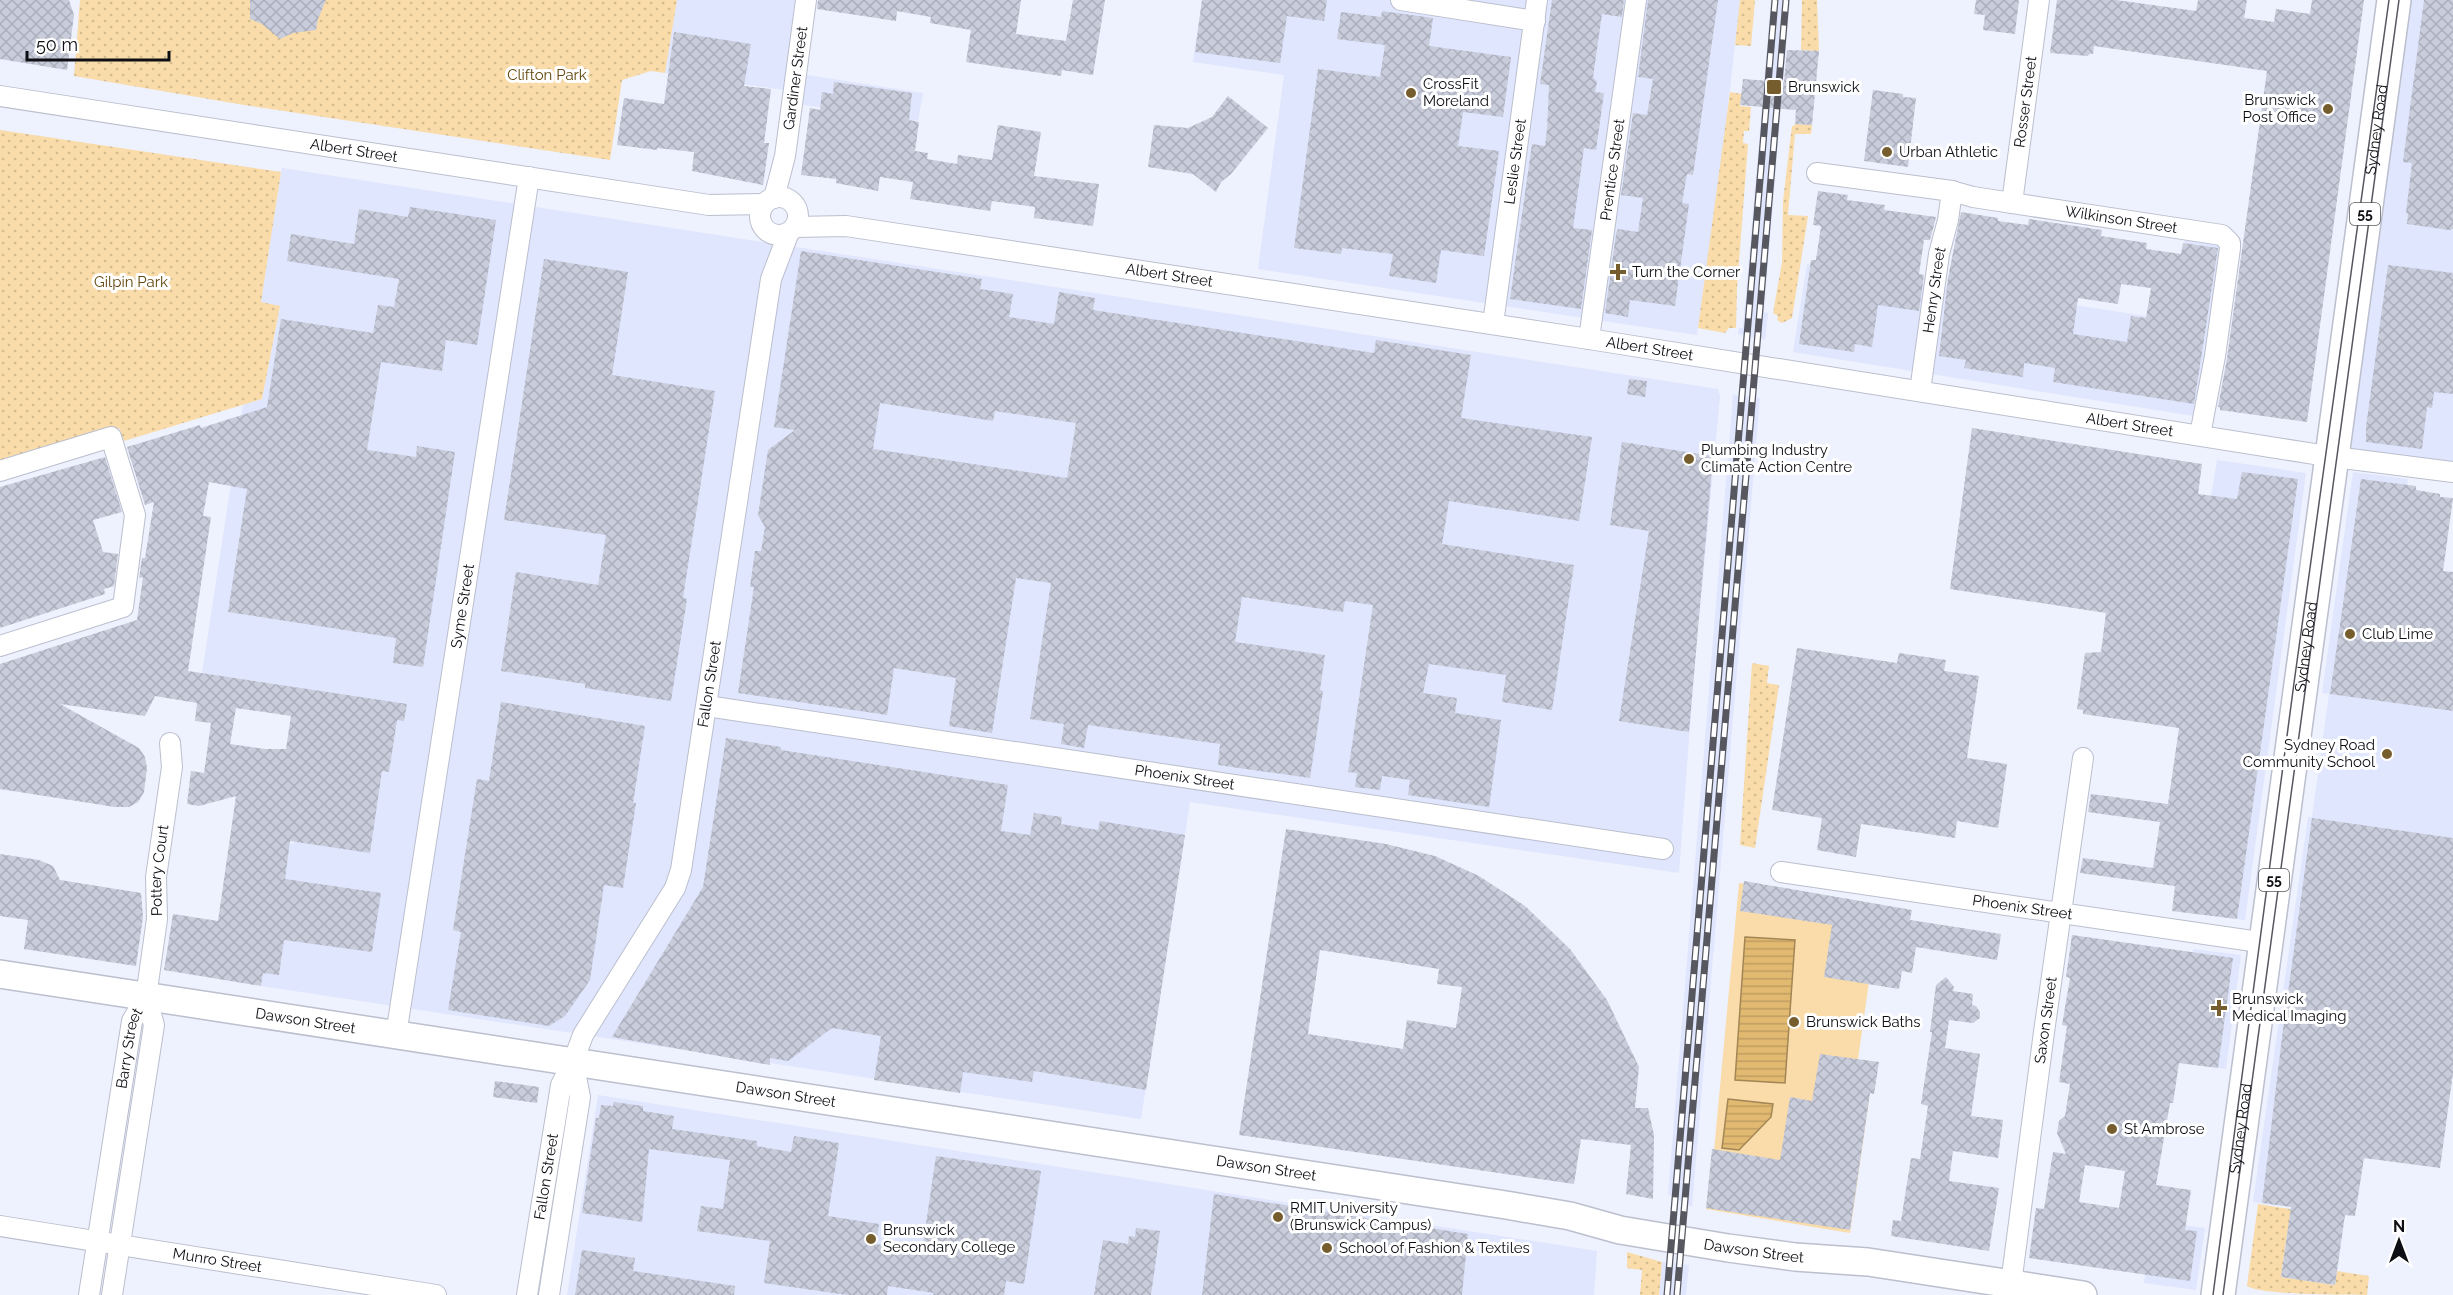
<svg xmlns="http://www.w3.org/2000/svg" width="2453" height="1295" viewBox="0 0 2453 1295" font-family="Raleway,sans-serif">
	<defs>
		<pattern id="grass-dots" width="8" height="8" patternUnits="userSpaceOnUse" patternTransform="scale(1.5)"><rect width="8" height="8" fill="#f9dca9"/><path d="M2 2h.1M6 6h.1" fill="none" stroke="#d4bc91" stroke-width="1.8" stroke-linecap="round"/></pattern>
		<pattern id="water-rules" width="6" height="5" patternUnits="userSpaceOnUse" patternTransform="scale(1.5)"><rect width="6" height="5" fill="#e1b971"/><path d="M0 2.5h6" fill="none" stroke="#c09e61"/></pattern>
		<pattern id="building-cross-hatch" width="8" height="8" patternUnits="userSpaceOnUse" patternTransform="scale(1.5)"><rect width="8" height="8" fill="#c8ccdb"/><path d="M0 0l8 8M0 8l8-8" fill="none" stroke="#abaebb"/></pattern>
	</defs>
	<rect width="100%" height="100%" fill="#eef1fe"/>
	<path fill="#e0e6fd" d="M677,0H804L794,73L923,93L918,121L790,103L791,91L665,73Z
		M1202,0H1740L1723,150L1697,335L1258,269L1284,75L1193,62Z
		M1771,0H1790L1764,312L1768,313L1765,340L1738,334L1739,328H1743Z
		M2411,0H2453V466L2349,452Z
		M282,168L1718,389L1720,396L1694,672L1679,873L1190,802L1141,1119L261,986L282,843L294,844L317,691L202,673L243,405L262,399L280,307L260,302Z
		M2185,234L2225,240L2200,417L1793,352L1807,264L2172,320Z
		M1733,395L1760,398L1692,1207L1668,1194Z
		M2217,460L2306,473L2245,920L2180,912L2202,553Z
		M2353,472L2408,479L2376,700L2453,711V838L2419,833L2349,1215L2253,1202L2308,817H2312L2329,694L2322,693Z
		M2193,949L2241,955L2226,1069L2178,1063Z
		M598,1095L1597,1251L1594,1295H567Z
		M2153,1221L2205,1228L2196,1290L2144,1283Z
		M1662,1262L1689,1265L1686,1295H1659Z"/>
	<path fill="url(#grass-dots)" d="M80,0H677L665,73L651,71L622,80L610,160L244,105L74,76Z
		M1740,0H1755L1751,46L1735,45Z
		M1802,0H1817L1819,51L1801,50Z
		M1730,92L1742,94L1740,106L1751,107L1749,131H1744L1743,143L1748,144L1737,288L1736,328H1729L1725,333L1698,328Z
		M1795,124L1812,125L1811,134H1795L1788,215L1808,216L1792,318L1782,323L1777,320L1778,316L1773,313L1782,262L1783,201L1792,126H1794Z
		M0,130L281,172L261,302L280,306L262,399L124,441L119,428L0,464Z
		M1752,663L1769,666L1767,683L1779,685L1755,848L1740,845Z
		M2258,1204L2308,1212L2288,1228L2281,1277L2335,1285L2337,1271L2369,1276L2367,1295C2344,1295 2261,1295 2247,1286Z
		M1627,1252L1662,1262L1659,1295H1640L1642,1270L1627,1268Z"/>
	<path fill="#f9dca9" d="M1739,883L1880,905L1858,1059L1870,1093L1850,1233L1706,1209L1714,1151Z"/>
	<path fill="url(#water-rules)" stroke="#a28655" stroke-width="1.5" d="M1745,937L1795,940L1785,1083L1735,1080Z
		M1728,1099L1773,1104L1771,1117L1739,1150L1722,1148Z"/>
	<path fill="url(#building-cross-hatch)" fill-rule="evenodd" d="M0,0H69L74,15L67,70L0,59Z
		M250,0H326L318,19L316,30L293,33L280,39L262,24L250,19Z
		M818,0H1021L1016,34L1066,41L1073,0H1105L1093,75L1062,70L1061,76L966,62L971,30L930,23L931,17L897,11L896,21L817,9Z
		M1202,0H1327L1324,21L1287,16L1280,63L1195,52Z
		M1552,0H1624L1622,17L1602,14L1593,77L1597,82L1595,92L1604,93L1596,150L1584,148L1573,228L1592,230L1581,309L1510,299L1532,144L1545,146L1547,129L1549,85L1540,84Z
		M1648,0H1718L1693,175L1687,174L1682,203L1689,204L1675,306L1630,300L1628,317L1605,313L1616,234L1618,229L1638,232L1643,198L1621,195L1633,113L1647,115L1653,79L1638,77Z
		M1976,0H2019L2015,34L1983,30L1985,15L1974,14Z
		M2057,0H2116L2196,11L2198,0H2247L2244,18L2274,22L2276,9L2310,14L2312,0H2364L2307,422L2220,410V407H2218L2227,358L2267,71L2094,46L2093,54H2089L2088,56L2050,53Z
		M2424,0H2453V229L2449,230L2407,224L2408,214L2406,213L2412,163L2403,162Z
		M1382,11L1433,18L1429,46L1511,57L1503,117L1463,112L1458,146L1499,151L1484,256L1441,250L1436,283L1389,276L1393,254L1342,248L1341,254L1294,248L1318,69L1380,77L1385,45L1337,39L1341,12L1381,17Z
		M674,32L751,44L744,86L771,89L764,143H769L763,185L692,171L694,152L657,148V150L617,145L624,98L664,104Z
		M1787,50L1819,51L1812,125L1795,124L1796,110L1740,105L1743,79L1784,82Z
		M834,82L912,93L909,120L919,122L915,151L928,153L927,159L957,164L958,155L992,160L998,125L1041,132L1034,176L1099,184L1093,226L1034,218L1035,207L992,201L990,211L910,199L913,182L880,177L878,191L836,183V179L801,175L810,108L820,110L822,92L833,94Z
		M1873,90L1903,94V97L1916,98L1908,167L1864,161Z
		M1228,96L1268,128L1231,174L1221,182L1216,192L1193,174L1148,167L1154,125L1188,128L1212,117Z
		M1818,191L1848,195L1847,200L1885,205L1884,210L1936,217L1930,240H1924L1919,274L1924,275L1919,311L1878,305L1872,347L1855,344L1854,352L1799,344L1811,260H1816L1821,226L1813,225Z
		M410,207L496,220L477,345L446,340L442,371L381,362L367,450L416,457L417,446L455,452L423,667L393,663L396,638L228,612L247,489L209,482L203,516L211,517L188,671L407,704L404,721L397,720L389,772L382,771L370,853L290,841L285,879L381,893L372,952L284,940L279,975L263,973L261,986L164,970L173,914L218,921L236,796L199,806L187,804L191,771L204,773L211,723L195,721L197,703L155,696L145,716L60,704L139,748L145,757L147,768L144,792L138,802L129,807H115L0,789V664L137,620L143,577L139,578L142,558H145L154,502L145,505L127,447L200,425L201,428L267,407L281,319L373,333L378,305L394,307L399,279L287,261L291,234L354,244L359,209L408,217ZM236,708L291,716L286,749H265L230,744Z
		M1961,212L1998,218V221L2028,225L2029,219L2102,230L2101,236L2147,243L2146,249L2181,254L2183,243L2218,248L2194,404L2053,382L2055,368L2024,363L2023,377L1964,368L1966,360L1939,356L1948,278ZM2121,284L2151,288L2146,318L2131,316L2127,342L2073,334L2078,298L2118,304Z
		M801,251L982,279L980,289L1013,294L1009,317L1054,324L1059,292L1095,298L1093,310L1374,353L1376,340L1471,355L1461,418L1592,437L1579,521L1449,501L1442,544L1574,565L1552,710L1502,702L1506,675L1429,664L1423,693L1457,698L1455,713L1501,720L1489,807L1408,795L1410,780L1382,776L1380,790L1355,787L1357,773L1348,772L1373,605L1345,601L1343,612L1242,597L1235,642L1325,655L1320,690L1323,691L1310,778L1218,765L1220,744L1088,725L1084,748L1061,744L1064,724L1030,719L1051,583L1016,578L992,733L949,726L956,678L894,668L887,715L738,693L754,587H750L755,551H761L765,527L758,515L768,450L795,430L774,427ZM880,403L993,421L995,411L1076,423L1067,478L873,449Z
		M544,259L628,272L612,375L715,391L683,598L687,599L671,701L585,688V684L501,671L516,572L598,585L606,535L504,520Z
		M2388,265L2453,273V394L2434,392L2432,408L2427,407L2422,449L2366,442V427Z
		M1629,379L1647,381L1645,397L1627,394Z
		M1972,428L2202,464L2198,494L2237,499L2242,472L2298,479L2237,919L2172,911L2175,886L2080,873L2083,858L2153,868L2160,822L2088,812L2091,794L2168,804L2179,728L2083,714V710L2077,709L2085,653L2101,652L2106,613L1950,589Z
		M1622,442L1713,456L1689,732L1619,721L1649,531L1610,525Z
		M105,457L122,512L93,520L103,552L118,554L114,586L104,589L105,594L0,628V487Z
		M2361,479L2416,486V490L2440,494V497L2453,498L2443,571L2453,572V711L2330,694Z
		M1797,648L1897,663L1899,653L1906,654L1946,660L1944,671L1979,676L1967,758L2007,764L1998,828L1957,821L1955,838L1861,824L1856,857L1817,850L1822,818L1772,810Z
		M501,702L645,726L633,803H636L623,888L604,885L590,980L565,1016L549,1026L448,1010L461,932L453,930L477,779L489,781Z
		M726,738L781,747V750L1008,785L1001,831L1030,835L1034,813L1062,817L1061,824L1098,830L1100,821L1185,835L1146,1090L1034,1071L1032,1082L963,1072L960,1093L874,1080L881,1036L832,1028L788,1061L770,1058V1065L612,1037L703,887Z
		M2312,818L2453,838V1073L2440,1168L2364,1158L2355,1216L2345,1215L2335,1285L2281,1277L2291,1207L2262,1203L2283,1029Z
		M1286,829L1386,844L1435,856L1479,876L1525,906L1570,949L1607,1000L1639,1067L1635,1108H1648L1654,1135L1653,1199L1626,1194L1631,1145L1581,1139L1574,1184L1239,1135ZM1320,950L1439,969L1437,984L1462,987L1456,1028L1407,1020L1403,1049L1308,1034Z
		M0,854L39,860L53,866L60,880L141,893L143,917L136,966L24,949L28,920L0,916Z
		M1744,881L1912,910L1910,920L2001,934L1997,960L1916,947L1912,973L1902,971L1899,989L1824,977L1832,925L1740,911Z
		M2072,935L2233,958L2218,1068L2179,1063L2173,1103H2170L2156,1185L2191,1190L2185,1230L2197,1231L2190,1281L2029,1258L2036,1208L2044,1209L2053,1152L2066,1154L2057,1133L2059,1121L2065,1116L2070,1084L2059,1082L2067,1026L2062,1025L2070,978L2066,977ZM2085,1165L2125,1171L2119,1208L2079,1202Z
		M1946,977L1954,987L1953,991L1973,994L1972,1005L1976,1006L1980,1012V1018L1973,1023L1949,1020L1945,1048L1980,1054L1971,1116L2003,1120L1998,1158L1953,1151L1949,1181L1999,1188L1989,1251L1891,1236L1893,1220L1901,1221L1911,1158L1920,1159L1928,1106L1921,1104L1932,1032H1930L1936,985Z
		M1820,1054L1879,1062L1874,1094L1870,1093L1850,1230L1706,1208L1712,1149L1780,1160L1790,1097L1812,1101Z
		M495,1081L539,1087L537,1103L493,1097Z
		M614,1102L643,1106V1111L674,1116L672,1129L757,1141V1146L791,1152L794,1136L839,1143L828,1216L879,1224L876,1244L922,1251L936,1156L1041,1171L1024,1284L1006,1281L1004,1295H933L934,1293L888,1286L887,1295H847L764,1283L770,1241L697,1231L701,1206L723,1209L730,1160L649,1149L642,1222L582,1213L596,1118H599L601,1105L613,1106Z
		M1214,1194L1468,1234L1462,1295H1202Z
		M1136,1228L1160,1231L1151,1295H1094L1103,1240L1128,1244L1129,1236L1135,1237Z
		M582,1250L635,1258L633,1271L735,1286L734,1295H575Z"/>
	<g fill="none" stroke-linecap="round" stroke-linejoin="round">
		<g stroke="#bbbfce" stroke-width="22">
			<g id="street">
				<path d="M1401,0L1535,21"/>
				<path id="s1" d="M0,96L709,205L764,204"/>
				<path id="s2" d="M1817,173L1952,191L1973,197L2222,235L2230,243V248L2215,356L2200,435"/>
				<circle cx="779" cy="216" r="19"/>
				<path id="s3" d="M774,198L785,156L806,0"/>
				<path id="s4" d="M2012,203L2039,0"/>
				<path id="s5" d="M795,227L846,226L1589,339L2327,456L2453,472"/>
				<path id="s6" d="M1493,324L1537,0"/>
				<path id="s7" d="M1589,339L1636,0"/>
				<path id="s8" d="M1920,391L1939,254L1948,220L1952,191"/>
				<path d="M0,471L111,437L135,515L123,607L0,646"/>
				<path id="s9" d="M707,706L1663,849"/>
				<path id="s10" d="M1781,872L2266,943"/>
				<path id="s11" d="M396,1035L529,177"/>
				<path id="s12" d="M0,1226L436,1295"/>
				<path id="s13" d="M2011,1284L2044,1032L2083,758"/>
				<path id="s14" d="M89,1295L132,1021L146,997"/>
				<path id="s15" d="M112,1295L154,1025L146,997L157,919L156,877L172,767L170,743"/>
				<path id="s16" d="M527,1295L561,1085L573,1062L583,1035L675,888L681,870L771,279L789,232"/>
				<path d="M549,1295L580,1097L573,1062"/>
			</g>
		</g>
		<g stroke="#bbbfce" stroke-width="30">
			<g id="secondary">
				<path id="s17" d="M0,974L1506,1205L1570,1216L1620,1230L1728,1248L1795,1257L1868,1262L2083,1295"/>
			</g>
		</g>
		<g stroke="#bbbfce" stroke-width="36">
			<g id="highway">
				<path id="s18" d="M2218,1295L2394,0"/>
			</g>
		</g>
		<use href="#street" stroke="#fff" stroke-width="20"/>
		<use href="#secondary" stroke="#fff" stroke-width="27"/>
		<use href="#highway" stroke="#fff" stroke-width="33"/>
		<path stroke="#56575f" stroke-width="1.5" d="M2213,1295L2294,683L2389,0
			M2223,1295L2399,0"/>
		<g stroke="#56575f" stroke-width="7">
			<path id="rail" d="M1667,1295L1775,0
				M1677,1295L1786,0"/>
		</g>
		<use href="#rail" stroke="#fff" stroke-width="4.5" stroke-dasharray="14" stroke-linecap="butt"/>
	</g>
	<g fill="#765d2e" stroke="#fff" stroke-width="2">
		<rect x="1766" y="79" width="16" height="16" rx="3"/>
		<circle cx="1411" cy="93" r="6"/>
		<circle cx="2328" cy="109" r="6"/>
		<circle cx="1887" cy="152" r="6"/>
		<path d="M1615 263h6v6h6v6h-6v6h-6v-6h-6v-6h6z"/>
		<circle cx="1689" cy="459" r="6"/>
		<circle cx="2350" cy="634" r="6"/>
		<circle cx="2387" cy="754" r="6"/>
		<path d="M2216 999h6v6h6v6h-6v6h-6v-6h-6v-6h6z"/>
		<circle cx="1794" cy="1022" r="6"/>
		<circle cx="2112" cy="1129" r="6"/>
		<circle cx="1278" cy="1217" r="6"/>
		<circle cx="871" cy="1239" r="6"/>
		<circle cx="1327" cy="1248" r="6"/>
	</g>
	<g text-anchor="middle" stroke-width="6" stroke-linejoin="round" paint-order="stroke">
		<g fill="#fff" stroke="#56575a" stroke-width="1.5">
			<rect x="2350" y="203" width="30" height="22" rx="4.5"/>
			<rect x="2259" y="869" width="30" height="22" rx="4.5"/>
		</g>
		<g font-size="14" font-weight="bold" fill="#0e0f14">
			<text x="2365" y="219">55</text>
			<text x="2274" y="885">55</text>
		</g>
		<g font-size="15" fill="#62480f" stroke="#fff">
			<text x="547" y="80">Clifton Park</text>
			<text x="131" y="287">Gilpin Park</text>
		</g>
		<g font-size="15" fill="#0e0f14" stroke="#fff">
			<text dy="5" stroke="none"><textPath href="#s3" startOffset="122">Gardiner Street</textPath></text>
			<text dy="5" stroke="none"><textPath href="#s4" startOffset="102">Rosser Street</textPath></text>
			<text dy="5" stroke="none"><textPath href="#s18" startOffset="1176">Sydney Road</textPath></text>
			<text dy="5" stroke="none"><textPath href="#s1" startOffset="358">Albert Street</textPath></text>
			<text dy="5" stroke="none"><textPath href="#s6" startOffset="164">Leslie Street</textPath></text>
			<text dy="5" stroke="none"><textPath href="#s7" startOffset="171">Prentice Street</textPath></text>
			<text dy="5" stroke="none"><textPath href="#s2" startOffset="308">Wilkinson Street</textPath></text>
			<text dy="5" stroke="none"><textPath href="#s5" startOffset="378">Albert Street</textPath></text>
			<text dy="5" stroke="none"><textPath href="#s8" startOffset="102">Henry Street</textPath></text>
			<text dy="5" stroke="none"><textPath href="#s5" startOffset="864">Albert Street</textPath></text>
			<text dy="5" stroke="none"><textPath href="#s5" startOffset="1350">Albert Street</textPath></text>
			<text dy="5" stroke="none"><textPath href="#s11" startOffset="434">Syme Street</textPath></text>
			<text dy="5" stroke="none"><textPath href="#s18" startOffset="654">Sydney Road</textPath></text>
			<text dy="5" stroke="none"><textPath href="#s16" startOffset="648">Fallon Street</textPath></text>
			<text dy="5" stroke="none"><textPath href="#s9" startOffset="483">Phoenix Street</textPath></text>
			<text dy="5" stroke="none"><textPath href="#s15" startOffset="430">Pottery Court</textPath></text>
			<text dy="5" stroke="none"><textPath href="#s10" startOffset="244">Phoenix Street</textPath></text>
			<text dy="5" stroke="none"><textPath href="#s13" startOffset="266">Saxon Street</textPath></text>
			<text dy="5" stroke="none"><textPath href="#s17" startOffset="309">Dawson Street</textPath></text>
			<text dy="5" stroke="none"><textPath href="#s14" startOffset="250">Barry Street</textPath></text>
			<text dy="5" stroke="none"><textPath href="#s17" startOffset="795">Dawson Street</textPath></text>
			<text dy="5" stroke="none"><textPath href="#s18" startOffset="168">Sydney Road</textPath></text>
			<text dy="5" stroke="none"><textPath href="#s17" startOffset="1281">Dawson Street</textPath></text>
			<text dy="5" stroke="none"><textPath href="#s16" startOffset="120">Fallon Street</textPath></text>
			<text dy="5" stroke="none"><textPath href="#s17" startOffset="1776">Dawson Street</textPath></text>
			<text dy="5" stroke="none"><textPath href="#s12" startOffset="220">Munro Street</textPath></text>
		</g>
		<g font-size="15" fill="#0e0f14" stroke="#fff" text-anchor="start">
			<text x="1423" y="89">CrossFit<tspan x="1423" dy="17">Moreland</tspan></text>
			<text x="1788" y="92">Brunswick</text>
			<text x="2316" y="105" text-anchor="end">Brunswick<tspan x="2316" dy="17">Post Office</tspan></text>
			<text x="1899" y="157">Urban Athletic</text>
			<text x="1632" y="277">Turn the Corner</text>
			<text x="1701" y="455">Plumbing Industry<tspan x="1701" dy="17">Climate Action Centre</tspan></text>
			<text x="2362" y="639">Club Lime</text>
			<text x="2375" y="750" text-anchor="end">Sydney Road<tspan x="2375" dy="17">Community School</tspan></text>
			<text x="2232" y="1004">Brunswick<tspan x="2232" dy="17">Medical Imaging</tspan></text>
			<text x="1806" y="1027">Brunswick Baths</text>
			<text x="2124" y="1134">St Ambrose</text>
			<text x="1290" y="1213">RMIT University<tspan x="1290" dy="17">(Brunswick Campus)</tspan></text>
			<text x="883" y="1235">Brunswick<tspan x="883" dy="17">Secondary College</tspan></text>
			<text x="1339" y="1253">School of Fashion &amp; Textiles</text>
		</g>
	</g>
	<g transform="translate(2399 1241)" stroke="#ffffff" stroke-width="4.5" paint-order="stroke">
	<path d="M0-4.5L10 22L0 15L-10 22Z" fill="#0e0f14"/>
	<text y="-9" font-size="16" font-weight="bold" text-anchor="middle" fill="#0e0f14">N</text>
	</g>
	<path d="M27 51v9h142v-9" fill="none" stroke="#0e0f14" stroke-width="3"/>
	<text x="36" y="51" font-size="18" fill="#0e0f14" stroke="#ffffff" stroke-width="4.5" paint-order="stroke">50 m</text>
</svg>
